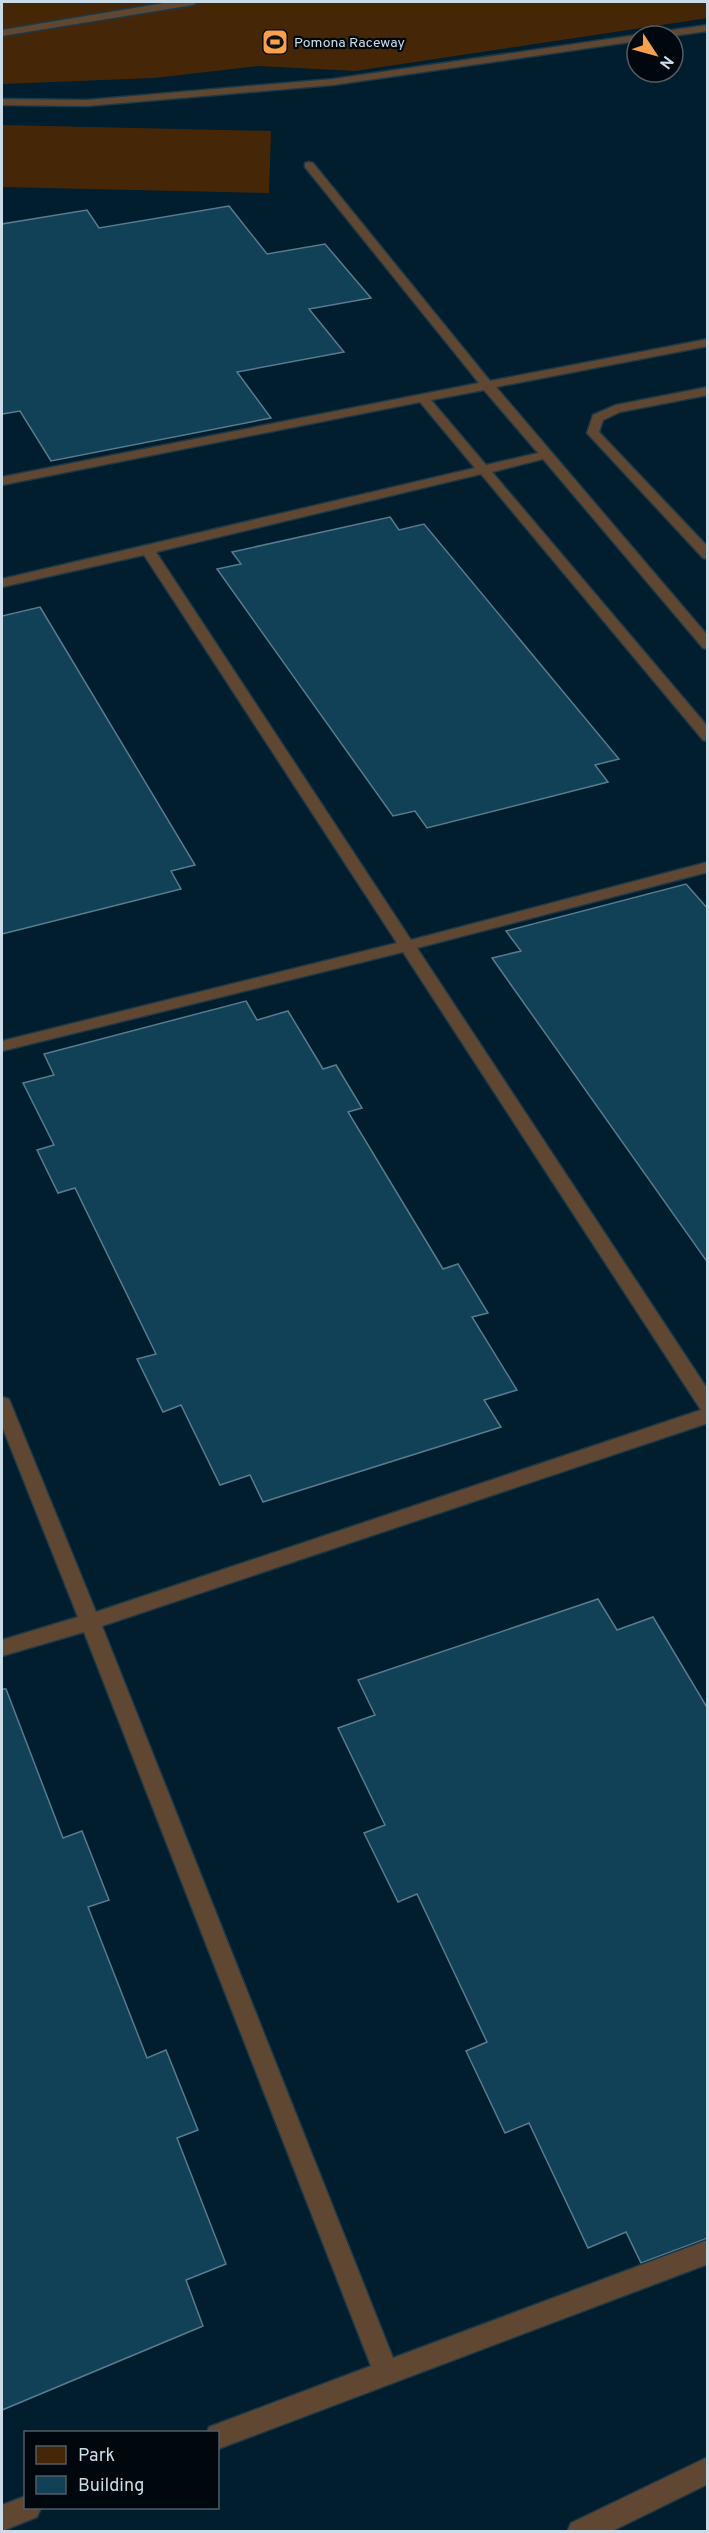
<svg xmlns="http://www.w3.org/2000/svg" width="709" height="2533" viewBox="0 0 709 2533" font-family="Overpass,sans-serif">
	<rect width="100%" height="100%" fill="#001e2d"/>
	<path fill="#452708" d="M2,2H707L708,18L355,71L258,66L154,78L2,84Z
		M2,125L271,131L269,193L2,187Z"/>
	<path fill="#104157" stroke="#597b8e" stroke-width="1.5" d="M229,206L267,254L325,244L371,298L309,309L344,352L237,372L271,418L51,461L20,411L2,414V224L87,210L99,228Z
		M390,517L399,530L424,524L619,759L595,765L608,782L427,828L415,811L393,816L217,569L241,564L232,552Z
		M40,607L195,865L171,871L181,889L2,934V616Z
		M686,884L708,909V1263L492,958L521,951L506,931Z
		M246,1001L257,1020L288,1011L323,1069L336,1065L362,1108L348,1112L443,1269L458,1264L488,1313L472,1317L517,1390L484,1400L501,1427L263,1502L250,1475L220,1485L181,1405L163,1412L137,1359L156,1354L75,1188L58,1193L37,1150L54,1145L23,1083L54,1075L44,1054Z
		M598,1599L617,1630L653,1617L708,1709V2238L641,2263L626,2232L588,2248L529,2123L505,2133L466,2051L487,2042L417,1894L398,1902L364,1833L385,1825L338,1728L375,1715L358,1680Z
		M2,1689H6L63,1838L82,1831L109,1900L88,1907L147,2058L166,2050L198,2130L177,2138L226,2264L186,2280L203,2326L2,2410Z"/>
	<g fill="none" stroke-linecap="round" stroke-linejoin="round">
		<g stroke="#1c3947" stroke-width="3">
			<path id="service" d="M164,2H198L193,5L2,36V30L164,3Z
				M708,25V31L672,36H646L651,33Z
				M637,35L641,36H637V41L333,85L87,106L2,105V99L87,100L333,79Z
				M309,162L313,163L490,381L708,339V346L496,387L708,636V649L703,648L543,459L492,472L708,727V741L703,740L481,474L156,552L411,940L708,862V872L417,948L708,1390V1423L102,1626L393,2358L708,2240V2264L218,2449V2432H207L209,2427L371,2366L84,1632L2,1656V1640L78,1617L2,1426V1397L9,1399L11,1404L96,1612L701,1410L403,952L2,1051V1041L397,943L144,555L2,587V579L475,468L420,402L2,485V477L479,383L305,167V163ZM484,390L538,453L486,465L431,400Z
				M708,387V395L620,412L603,420L599,432L708,547V559L703,558L587,433L593,415L616,405Z
				M708,2457V2484L610,2532H567L571,2523Z
				M26,2496V2508H41L37,2517L2,2531V2505Z"/>
		</g>
		<use href="#service" fill="#604732" fill-rule="evenodd"/>
	</g>
	<defs>
		<g id="stadium-square" transform="scale(1.35)"><rect x="-9" y="-9" width="18" height="18" rx="4" fill="#f8a04b" stroke="#00070d"/><path d="M0-5a6.5 5 0 1 0 0 10a6.5 5 0 1 0 0-10ZM-3.5-1.8h7v3.6h-7Z" fill="#111"/></g>
	</defs>
	<g fill-rule="evenodd">
		<use href="#stadium-square" x="275" y="42"/>
	</g>
	<g text-anchor="middle" stroke-width="4.5" stroke-linejoin="round" paint-order="stroke">
		<g font-size="14" fill="#cadce7" stroke="#00070d" text-anchor="start">
			<text x="294" y="47">Pomona Raceway</text>
		</g>
	</g>
	<rect width="709" height="2533" fill="none" stroke="#cadce7" stroke-width="6"/>
	<rect x="24" y="2431" width="195" height="78" fill="#00070d" stroke="#515c64" stroke-width="1.5"/>
	<rect x="36" y="2446" width="30" height="18" fill="#452708" stroke="#515c64" stroke-width="1.5"/>
	<text x="78" y="2461" font-size="18" fill="#cadce7">Park</text>
	<rect x="36" y="2476" width="30" height="18" fill="#104157" stroke="#515c64" stroke-width="1.5"/>
	<text x="78" y="2491" font-size="18" fill="#cadce7">Building</text>
	<g transform="translate(655 54) rotate(126)"><circle r="28" fill="#00070d" stroke="#515c64" stroke-width="1.5"/>
	<path d="M0-4.5L10 22L0 15L-10 22Z" fill="#f8a04b"/>
	<text y="-9" font-size="16" font-weight="bold" text-anchor="middle" fill="#cadce7">N</text>
	</g>
</svg>
